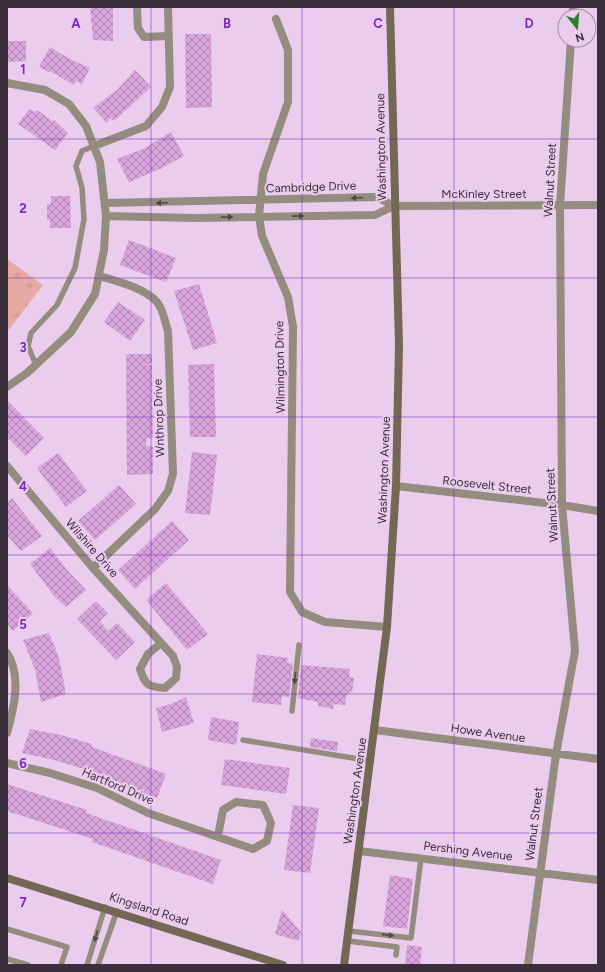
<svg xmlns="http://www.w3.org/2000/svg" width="605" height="972" viewBox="0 0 605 972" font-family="Figtree,sans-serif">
	<defs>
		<pattern id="grass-tufts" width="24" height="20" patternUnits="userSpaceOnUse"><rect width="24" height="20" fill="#e6a9a3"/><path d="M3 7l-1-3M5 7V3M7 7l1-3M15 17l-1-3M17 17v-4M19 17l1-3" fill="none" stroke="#bb8a86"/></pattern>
		<pattern id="building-cross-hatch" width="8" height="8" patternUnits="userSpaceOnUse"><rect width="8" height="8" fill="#d9a4dc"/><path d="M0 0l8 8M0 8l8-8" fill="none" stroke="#b186b4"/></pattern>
	</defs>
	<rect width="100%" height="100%" fill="#eacdec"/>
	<path fill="url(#grass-tufts)" d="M7,259L43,285L7,332Z"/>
	<path fill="#e6a9a3" d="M19,280L33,291L10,321L7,319V296Z"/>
	<path fill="url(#building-cross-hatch)" d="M90,7H113V41L93,40Z
		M185,34H211L212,107L186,108Z
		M7,41H26V61L7,62Z
		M50,47L70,59L90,68L82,84L76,81L74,85L50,71L49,72L39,67Z
		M135,70L151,87L114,121L111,118L107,123L93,108L117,90Z
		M29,109L34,112L37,110L52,121L54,120L68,133L55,150L18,124Z
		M171,132L184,156L160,169L129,182L117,159L143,149Z
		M51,196H70L71,228H50V220H47V204H51Z
		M129,240L176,258L166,282L120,265Z
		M199,284L217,343L193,350L174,291Z
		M118,302L145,320L130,341L104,322Z
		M126,354H152V363L145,365H152L153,438H147L146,446L153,447V474L127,475Z
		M214,364L216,437H190L188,365Z
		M7,400L44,438L26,456L7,437Z
		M192,452L217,455L210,515L185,513Z
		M58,453L87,491L66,507L37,468Z
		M119,485L136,504L95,540L78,521Z
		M12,498L42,536L21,551L7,535V502Z
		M172,521L189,540L135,589L118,570Z
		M50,548L68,571L86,590L66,607L54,596L30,564Z
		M166,583L208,634L187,650L146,600Z
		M7,585L33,613L13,631L7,624Z
		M96,601L108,613L100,621L108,631L117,623L135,642L116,660L77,619Z
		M49,633L59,658L66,694L41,702L35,669L23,640Z
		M257,654L288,658L287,663L293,664L289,697L282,696L281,705L252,702Z
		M301,665L350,669L349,677L354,678L352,692L347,693L345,705L334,704L333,709L318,706V702L298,698Z
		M186,697L194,723L162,732L156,708L171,704Z
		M211,717L239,722L236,745L208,740Z
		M30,729L61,735L92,744V747L166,774L157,798L96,776L97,773L54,760L22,753Z
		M311,738L338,742L337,751L310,747Z
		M225,759L290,768L286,794L221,785Z
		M7,784L87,810L86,813L221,860L213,884L92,842L93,839L7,811Z
		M293,805L319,808L310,873L284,870Z
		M390,875L413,879L407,929L383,926Z
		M282,910L301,932L299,941L275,934Z
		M407,945L422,947L420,965H405Z"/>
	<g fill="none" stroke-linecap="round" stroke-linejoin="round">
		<path stroke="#948c7e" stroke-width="5.5" d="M36,365L28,346L31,333L57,305L75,268L84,219L82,188L76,166L82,151L94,146
			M292,711L299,645
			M243,740L371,761
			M7,929L67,947L61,965
			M349,931L411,938L421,858
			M348,941L397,947L396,955
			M7,959L28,965
			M87,965L105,907
			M98,965L117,911"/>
		<path stroke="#948c7e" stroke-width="8" d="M137,7L138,28L144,37L168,36
			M573,16V7
			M276,19L288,50V102L263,174L259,216L262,236L288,297L293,327L290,592L302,612L325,622L387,627
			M7,83L45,90L69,104L86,126L100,162L106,216L104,250L95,294L71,332L27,373L7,387
			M94,146L146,126L162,107L170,87L168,7
			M105,203L377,197L394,206L598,205
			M106,216L195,218L375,215L394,206
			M7,466L93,568L173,656L177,667L176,678L165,688C148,687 145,685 140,669L148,654L161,643
			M396,486L562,505L598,511
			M93,568L155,509L168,491L173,474L168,331C165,322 163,309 157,302C145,288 116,281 99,276
			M7,653C22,676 14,708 7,733
			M375,730L598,759
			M7,763L50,773L97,788L148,813L253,849L267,841L271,823L263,805L236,802L223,810L218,836
			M359,851L598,880
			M528,965L556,754L575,651L562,505L560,205L571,40"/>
		<path stroke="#736853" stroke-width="8" d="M7,878L283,965
			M344,965L387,627L396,486L399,345L390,7"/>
	</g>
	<defs><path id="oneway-solid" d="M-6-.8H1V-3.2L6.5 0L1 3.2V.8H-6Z"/></defs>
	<g fill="#50464c">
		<use href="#oneway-solid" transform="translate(357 198) rotate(178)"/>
		<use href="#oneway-solid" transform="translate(162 203) rotate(178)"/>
		<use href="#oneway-solid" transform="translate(298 216) rotate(-1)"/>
		<use href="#oneway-solid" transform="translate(227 217) rotate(-1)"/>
		<use href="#oneway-solid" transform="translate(295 678) rotate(96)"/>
		<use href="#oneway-solid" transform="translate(388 935) rotate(6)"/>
		<use href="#oneway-solid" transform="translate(96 936) rotate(107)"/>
	</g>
	<path fill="none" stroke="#7b2cbf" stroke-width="1" stroke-opacity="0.55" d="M151,7V965M302,7V965M454,7V965M7,139H598M7,278H598M7,417H598M7,555H598M7,694H598M7,833H598"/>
	<g text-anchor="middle" stroke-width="4" stroke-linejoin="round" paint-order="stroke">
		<g font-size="12" fill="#3a2f3b" stroke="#eacdec">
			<text transform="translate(381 147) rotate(-91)" y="4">Washington Avenue</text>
			<text transform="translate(550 180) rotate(-87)" y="4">Walnut Street</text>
			<text transform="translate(311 187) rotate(-2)" y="4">Cambridge Drive</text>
			<text x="484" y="198">McKinley Street</text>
			<text transform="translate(280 367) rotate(-91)" y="4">Wilmington Drive</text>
			<text transform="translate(159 418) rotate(-92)" y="4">Wnthrop Drive</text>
			<text transform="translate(384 470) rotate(-88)" y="4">Washington Avenue</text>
			<text transform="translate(487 485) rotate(6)" y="4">Roosevelt Street</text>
			<text transform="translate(552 505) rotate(-93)" y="4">Walnut Street</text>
			<text transform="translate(92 548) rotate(49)" y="4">Wilshire Drive</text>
			<text transform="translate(488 733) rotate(8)" y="4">Howe Avenue</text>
			<text transform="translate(118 786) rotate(23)" y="4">Hartford Drive</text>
			<text transform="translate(355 791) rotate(-82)" y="4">Washington Avenue</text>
			<text transform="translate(534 824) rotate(-83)" y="4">Walnut Street</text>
			<text transform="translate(468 851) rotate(7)" y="4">Pershing Avenue</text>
			<text transform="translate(149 909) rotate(18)" y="4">Kingsland Road</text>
		</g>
	</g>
	<g font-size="13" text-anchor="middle" font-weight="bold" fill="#7b2cbf" stroke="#eacdec" stroke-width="4" stroke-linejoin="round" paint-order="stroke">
		<text x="76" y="28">A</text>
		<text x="227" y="28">B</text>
		<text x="378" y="28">C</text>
		<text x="529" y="28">D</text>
		<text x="23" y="74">1</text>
		<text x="23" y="213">2</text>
		<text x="23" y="352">3</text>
		<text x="23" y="491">4</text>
		<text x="23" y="629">5</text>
		<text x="23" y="768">6</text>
		<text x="23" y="907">7</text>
	</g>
	<rect width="605" height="972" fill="none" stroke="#3a2f3b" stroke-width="16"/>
	<g transform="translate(577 28) rotate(163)"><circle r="19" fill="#eacdec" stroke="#a48ea5"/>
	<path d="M0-3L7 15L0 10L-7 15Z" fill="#298130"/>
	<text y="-6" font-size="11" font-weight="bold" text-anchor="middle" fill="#3a2f3b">N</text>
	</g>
</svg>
